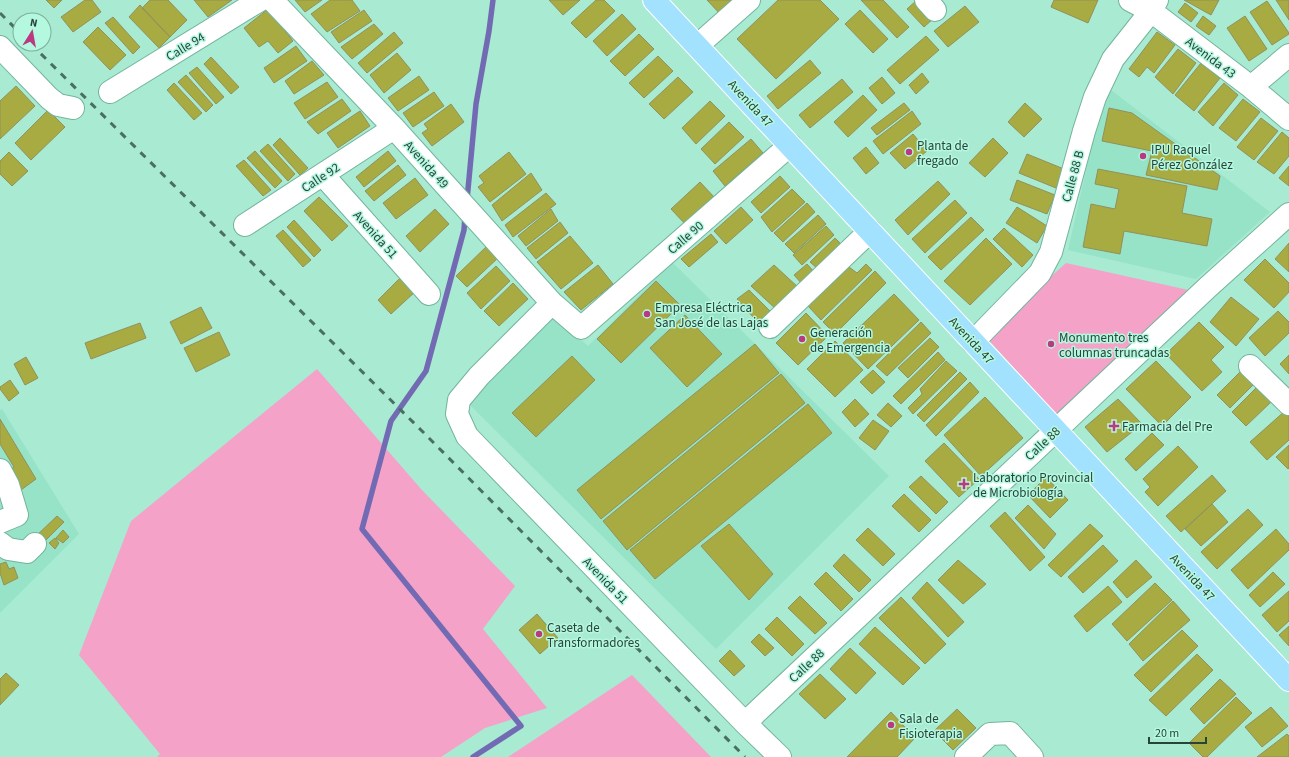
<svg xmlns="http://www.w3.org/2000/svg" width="1289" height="757" viewBox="0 0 1289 757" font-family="'Source Sans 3',sans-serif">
	<rect width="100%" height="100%" fill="#a8ead2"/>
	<path fill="#96e3c8" d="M1111,90L1270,212L1196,279L1068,250L1102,100Z
		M672,262L889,476L716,649L467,402L555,314L588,346Z
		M2,409L79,534L0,613V410Z"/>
	<path fill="#f5a2c9" d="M1066,263L1193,291L1057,415L985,336Z
		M317,369L421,489L515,586L483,629L547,708L485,728L441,757H157L160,754L79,655L131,521Z
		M632,675L711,757H508Z"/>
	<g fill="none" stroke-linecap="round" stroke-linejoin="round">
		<path stroke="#726bb4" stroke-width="5.5" d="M467,200L476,104L489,31L493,0
			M465,216L464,230L426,371L391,421L362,529L521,726L473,757"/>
	</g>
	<path fill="#a8aa42" stroke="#90925b" d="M46,0H62L54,8Z
		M85,0H92L101,12L73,32L61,17Z
		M150,0H168L187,20L170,37L142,8Z
		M194,0H232L208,17Z
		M295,0H322L305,12Z
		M330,0H352L360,11L327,32L311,14Z
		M549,0H580L563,15Z
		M596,0H604L615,11L586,38L571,23Z
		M707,0H736L721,15Z
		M778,0H820L839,19L776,79L737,39Z
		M861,0H883L909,27L897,38Z
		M917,0L934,18L924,27L907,9Z
		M1054,0H1098L1088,23L1051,7Z
		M1184,0H1219L1211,15Z
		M1276,0H1289V20Z
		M1267,1L1289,33V34L1272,45L1250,12Z
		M1185,3L1198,13L1191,22L1178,12Z
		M140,5L170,37L159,48L129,17Z
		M965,6L979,22L948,47L934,31Z
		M268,9L293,41L278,53L268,41L259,47L244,28Z
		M364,10L372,21L339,43L331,32Z
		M860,10L888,39L873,53L845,24Z
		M622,14L636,29L607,56L593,41Z
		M1203,16L1216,26L1209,35L1196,26Z
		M1245,16L1267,49L1249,61L1227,28Z
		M113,17L140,47L133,54L105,23Z
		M374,24L383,34L352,59L341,47Z
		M98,27L126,55L110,70L83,42Z
		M394,32L403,43L367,73L358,63Z
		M1157,32L1175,45L1154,73L1147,67L1139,77L1129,69Z
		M639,34L654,49L625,76L610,61Z
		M926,36L939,50L900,84L887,70Z
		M296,46L307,61L274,83L264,68Z
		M1178,49L1196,63L1173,94L1155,77Z
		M397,53L411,70L384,93L370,75Z
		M658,56L673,71L644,98L629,83Z
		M211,57L239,87L231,94L204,64Z
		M810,60L821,73L778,109L767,96Z
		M312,61L324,75L294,94L285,81Z
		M1201,63L1220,78L1194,111L1175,95Z
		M197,67L224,97L216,104L189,73Z
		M922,73L929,82L916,94L909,85Z
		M186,75L213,105L206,112L178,82Z
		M419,76L429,90L398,111L388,98Z
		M678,77L693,92L664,119L649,104Z
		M882,77L895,93L882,104L869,88Z
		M842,79L853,92L810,128L799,115Z
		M327,82L338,97L305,119L294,103Z
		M174,83L202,113L194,120L167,90Z
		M1224,83L1238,95L1213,126L1198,112Z
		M16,86L35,106L0,139V101Z
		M434,92L444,106L413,127L403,113Z
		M863,95L877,110L848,137L834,122Z
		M342,99L351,111L318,134L307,122Z
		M1243,99L1260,112L1236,141L1219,128Z
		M710,101L725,116L696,144L682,128Z
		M904,103L910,110L877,135L871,128Z
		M1025,103L1042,119L1024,137L1008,122Z
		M451,104L464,122L432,146L422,133L428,129L424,124Z
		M1109,108L1132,113L1220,176L1217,190L1146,175L1152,151L1102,141Z
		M48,110L65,127L31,160L15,143Z
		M360,111L370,126L338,148L327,133Z
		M912,111L921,124L883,154L873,141Z
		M1261,118L1278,131L1254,160L1237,147Z
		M729,122L744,137L715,164L701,149Z
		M1282,132L1289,138V156L1274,174L1257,162Z
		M913,134L927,151L905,169L890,153Z
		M280,138L308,168L300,175L273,145Z
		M993,138L1008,153L985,177L969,163Z
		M751,139L763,153L725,186L713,171Z
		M268,144L295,174L288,181L260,151Z
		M866,147L879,163L866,174L853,158Z
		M255,151L282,181L275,188L247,158Z
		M388,151L396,161L364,187L356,177Z
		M9,152L28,171L12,186L0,174V161Z
		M509,152L526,174L490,202L478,187L484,183L479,176Z
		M1027,154L1064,169L1056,188L1019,173Z
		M244,160L271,190L263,196L236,166Z
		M398,165L406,175L374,201L365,191Z
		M1289,166V186L1279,178Z
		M1098,169L1187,186L1182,213L1212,219L1207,246L1124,231L1120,254L1083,247L1091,204L1115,209L1119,189L1095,184Z
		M531,173L542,190L502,221L492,205Z
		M780,176L790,187L761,213L751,202Z
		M415,178L428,195L396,219L383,203Z
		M1017,180L1055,195L1047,214L1010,200Z
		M938,181L950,194L908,235L895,220Z
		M700,182L715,198L686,225L671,209Z
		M792,189L805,202L772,232L761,217Z
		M546,193L556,204L513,237L505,225Z
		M319,197L348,226L332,241L304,211Z
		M955,200L967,213L925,253L912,239Z
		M807,203L815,212L783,242L774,233Z
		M741,207L753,220L726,244L714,231Z
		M1017,207L1047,226L1037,243L1006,223Z
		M435,209L449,224L420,252L406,236Z
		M551,209L558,221L526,246L518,236Z
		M818,215L826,224L794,253L785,244Z
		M971,217L984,230L941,270L928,257Z
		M294,220L321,250L314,257L287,227Z
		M560,222L568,233L536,259L527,248Z
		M826,226L834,235L802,265L793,255Z
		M1004,228L1033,255L1022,267L993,239Z
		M283,230L311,260L303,267L276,236Z
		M711,234L718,242L689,267L681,259Z
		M570,236L593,263L561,289L537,262Z
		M835,238L844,247L819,270L810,262Z
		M986,238L1012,264L970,305L944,281Z
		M1289,243V272L1275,259Z
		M488,245L499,257L467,287L456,276Z
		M1265,259L1289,283V292L1274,308L1244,280Z
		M807,264L816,274L803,285L794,275Z
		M866,264L872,270L821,320L808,306L849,267L857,273Z
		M598,265L613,284L581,310L564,292Z
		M774,265L799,288L777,310L751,286Z
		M496,266L510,281L481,309L467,293Z
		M875,271L886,283L835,334L823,322Z
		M402,276L416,291L391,314L378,300Z
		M656,281L680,305L621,363L597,339Z
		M513,283L528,299L499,326L484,311Z
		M749,290L774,315L761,326L737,299Z
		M894,294L919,320L868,369L843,343Z
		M1231,297L1259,319L1236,346L1210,322Z
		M201,307L212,328L181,344L170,322Z
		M1278,311L1289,322V333L1265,356L1249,338Z
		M806,313L828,336L798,365L776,343Z
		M685,315L722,354L687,387L650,348Z
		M921,322L931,333L887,376L876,366Z
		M1199,322L1224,347L1211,360L1222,372L1202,391L1166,354Z
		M140,323L146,338L91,359L85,343Z
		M219,332L230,355L196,372L184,348Z
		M930,338L939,347L908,378L898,368Z
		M835,341L863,370L835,397L807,369Z
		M755,344L779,373L601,519L577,490Z
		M938,352L945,360L901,404L893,396Z
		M1289,355V374L1280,364Z
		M572,356L595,380L536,437L512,413Z
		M26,357L38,378L25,385L14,364Z
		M946,361L957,371L913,414L908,408L922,394L920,389Z
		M1156,361L1191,397L1162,426L1126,389Z
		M873,370L885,382L872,394L860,382Z
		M960,372L967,379L924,422L917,415Z
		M1240,372L1253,385L1230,408L1217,395Z
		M781,374L805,403L627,550L603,521Z
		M10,380L19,393L9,401L0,389V387Z
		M970,382L979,392L936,436L926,425Z
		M1257,387L1271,402L1246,426L1232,412Z
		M985,397L1023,438L981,476L944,435Z
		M855,399L869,414L855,427L842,412Z
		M1118,399L1142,424L1107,452L1085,427Z
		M888,403L902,416L891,427L877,415Z
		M808,404L832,433L655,579L630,550Z
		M1286,410L1289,414V440L1267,460L1250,442Z
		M0,419L36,479L21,490L9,470L14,467L0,444Z
		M873,420L889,431L875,450L859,438Z
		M1152,433L1164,445L1136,471L1125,459Z
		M944,443L979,479L959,497L925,461Z
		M1289,445V468L1288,469L1276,457Z
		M1178,446L1198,467L1158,506L1145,492L1150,487L1143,479Z
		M1212,475L1226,491L1181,532L1166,516Z
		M921,476L948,502L936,514L909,487Z
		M1046,477L1068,500L1050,518L1028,495Z
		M904,494L931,520L919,532L892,506Z
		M1212,504L1228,522L1201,546L1185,529Z
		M1028,505L1056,534L1044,549L1015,518Z
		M1248,509L1263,525L1217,569L1201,552Z
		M1005,512L1045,557L1030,571L990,526Z
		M57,516L64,522L41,545L34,538Z
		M729,524L773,574L749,600L701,546Z
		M1090,524L1103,536L1061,577L1048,565Z
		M868,528L895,554L883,566L856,540Z
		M1276,529L1289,544V550L1248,589L1231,570Z
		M63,530L69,537L63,543L56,538Z
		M55,538L59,543L55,549L49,543Z
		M1103,545L1118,561L1083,593L1068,577Z
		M844,554L871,580L859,592L833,566Z
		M958,560L986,584L963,604L938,580Z
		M1136,560L1152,577L1127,598L1113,582Z
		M6,562L9,569L14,567L18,578L4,585L0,573V564Z
		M826,572L853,599L841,611L814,584Z
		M1273,572L1285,584L1260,607L1249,595Z
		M927,582L964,622L948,637L912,598Z
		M1155,583L1172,600L1127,641L1112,624Z
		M1108,586L1122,602L1087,632L1074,616Z
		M1289,591V621L1277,632L1262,615Z
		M800,596L827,623L815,634L788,608Z
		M901,597L946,644L925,664L879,618Z
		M1173,601L1190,620L1143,661L1129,644Z
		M537,614L558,638L540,654L519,630Z
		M777,617L804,644L792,656L765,629Z
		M1289,626V646L1279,635Z
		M875,627L920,668L903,685L859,644Z
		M1182,630L1198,646L1151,692L1134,675Z
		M759,634L774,648L765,656L751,642Z
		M850,648L876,673L856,694L830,669Z
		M730,650L745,666L734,676L719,661Z
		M1197,654L1213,670L1166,716L1149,700Z
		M6,673L19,685L0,705V679Z
		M820,674L846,699L825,719L799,694Z
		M1220,679L1236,694L1204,724L1190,709Z
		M1236,697L1252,713L1207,757H1203L1189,743Z
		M1271,707L1288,726L1262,747L1245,727Z
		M957,709L976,728L953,750L934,731Z
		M891,712L915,738L897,757H847Z
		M1287,734L1289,736V757H1257Z"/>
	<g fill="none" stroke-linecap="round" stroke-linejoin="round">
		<g stroke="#73b49d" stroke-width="24">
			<path id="minor" d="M272,0L394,128L552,303L581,328L790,145
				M926,0L935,10
				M1130,0L1151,11L1251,87L1289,119
				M697,46L749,0
				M0,47L49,98L58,105L73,108
				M1251,87L1289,55
				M110,92L260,0
				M323,175L429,294
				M245,225L394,128
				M552,303L479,376L459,400L457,414L467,436L745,723L780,757
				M770,327L870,231
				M973,342L1040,273L1051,252L1084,131L1095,97L1113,59L1151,11L1157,0
				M1250,366L1289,404
				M0,470L8,485L17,515L0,522
				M0,543L8,549L27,552L35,544
				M745,723L1208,287L1289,214
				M966,757L990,734L1010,733L1032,757"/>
		</g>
		<g stroke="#fff" stroke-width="24">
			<path id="major" d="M654,0L1289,680"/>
		</g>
		<use href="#minor" stroke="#fff" stroke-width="22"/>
		<use href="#major" stroke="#a2e2ff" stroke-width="22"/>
		<path stroke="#496f61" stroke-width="3" stroke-dasharray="7 7" stroke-linecap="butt" d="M0,13L20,33
			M31,44L423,432L745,757"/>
	</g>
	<g fill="#bb3981" stroke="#b5f8e0" stroke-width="1.5">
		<circle cx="909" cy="152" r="4"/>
		<circle cx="1143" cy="156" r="4"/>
		<circle cx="647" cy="314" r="4"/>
		<circle cx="802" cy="339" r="4"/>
		<circle cx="1051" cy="344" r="4"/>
		<path d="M1112 420h4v4h4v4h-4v4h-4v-4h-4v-4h4z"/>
		<path d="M962 478h4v4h4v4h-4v4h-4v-4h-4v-4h4z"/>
		<circle cx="539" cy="634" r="4"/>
		<circle cx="891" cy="725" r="4"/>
	</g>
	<g text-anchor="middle" stroke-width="3" stroke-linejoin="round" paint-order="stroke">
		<g font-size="13" fill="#28443a" stroke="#b5f8e0">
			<text transform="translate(185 46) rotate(-31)" y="5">Calle 94</text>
			<text transform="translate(1211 57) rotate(37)" y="5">Avenida 43</text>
			<text transform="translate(751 103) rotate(47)" y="5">Avenida 47</text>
			<text transform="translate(427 164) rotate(48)" y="5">Avenida 49</text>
			<text transform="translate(1072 176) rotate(-75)" y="5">Calle 88 B</text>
			<text transform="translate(320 177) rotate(-33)" y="5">Calle 92</text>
			<text transform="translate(376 234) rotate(48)" y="5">Avenida 51</text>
			<text transform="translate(685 237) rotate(-41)" y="5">Calle 90</text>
			<text transform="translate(972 340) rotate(47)" y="5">Avenida 47</text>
			<text transform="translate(1042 443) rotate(-43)" y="5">Calle 88</text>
			<text transform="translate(1193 577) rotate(47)" y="5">Avenida 47</text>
			<text transform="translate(606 580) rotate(46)" y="5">Avenida 51</text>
			<text transform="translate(806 665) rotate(-43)" y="5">Calle 88</text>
		</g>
		<g font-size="13" fill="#28443a" stroke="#b5f8e0" text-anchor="start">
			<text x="917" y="150">Planta de<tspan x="917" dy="15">fregado</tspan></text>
			<text x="1151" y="154">IPU Raquel<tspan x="1151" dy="15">Pérez González</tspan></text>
			<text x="655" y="312">Empresa Eléctrica<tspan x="655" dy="15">San José de las Lajas</tspan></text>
			<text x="810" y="337">Generación<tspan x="810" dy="15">de Emergencia</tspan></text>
			<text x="1059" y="342">Monumento tres<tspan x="1059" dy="15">columnas truncadas</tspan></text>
			<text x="1122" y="431">Farmacia del Pre</text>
			<text x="973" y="482">Laboratorio Provincial<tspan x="973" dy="15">de Microbiología</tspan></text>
			<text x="547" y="632">Caseta de<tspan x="547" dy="15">Transformadores</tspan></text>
			<text x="899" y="723">Sala de<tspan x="899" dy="15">Fisioterapia</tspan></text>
		</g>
	</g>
	<g transform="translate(32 32) rotate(11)"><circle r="19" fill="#b5f8e0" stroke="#7db09e"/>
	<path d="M0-3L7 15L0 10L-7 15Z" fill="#bb3981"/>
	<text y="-6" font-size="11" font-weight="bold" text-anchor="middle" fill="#28443a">N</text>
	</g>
	<path d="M1149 737v6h57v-6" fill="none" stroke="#28443a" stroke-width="2"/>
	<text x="1155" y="737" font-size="12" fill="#28443a" stroke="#b5f8e0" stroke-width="3" paint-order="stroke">20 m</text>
</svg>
